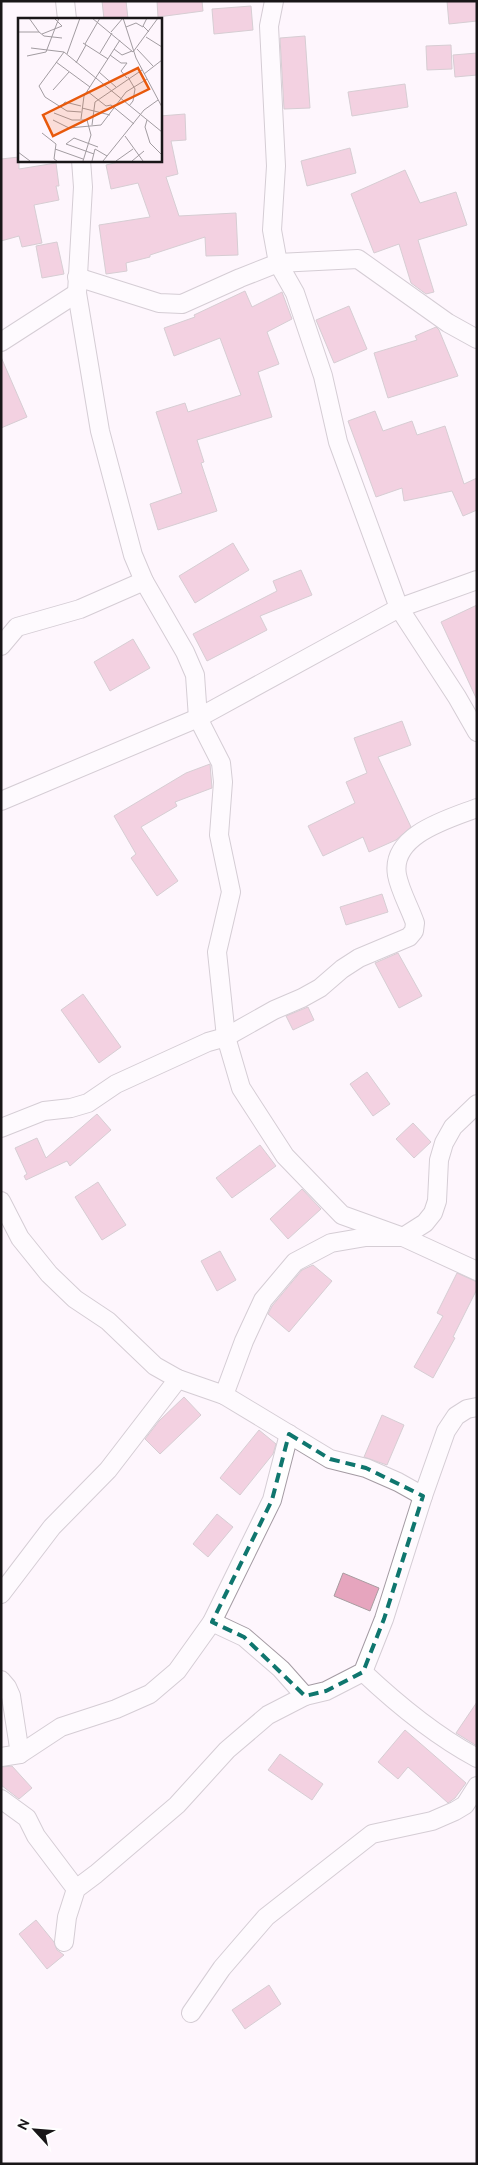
<svg xmlns="http://www.w3.org/2000/svg" width="478" height="2165" font-family="Ubuntu,sans-serif">
  <style>
    .building { fill: #e6a5be; stroke: #a89ca0 }
    .lines { fill: none; stroke-linecap: round; stroke-linejoin: round }
    .street-casing { stroke: #a49ba3; stroke-width: 20 }
    .street { stroke: #fff; stroke-width: 18 }
    .marked { fill: none; stroke: #0f766e; stroke-width: 4; stroke-dasharray: 10 6; stroke-linejoin: round }
    .inset-road { fill: none; stroke: #a29ca1; stroke-width: 1 }
    .view { fill: #e8590c; fill-opacity: 0.15; stroke: #e8590c; stroke-width: 2.5 }
    .inset-edge { fill: none; stroke: #191618; stroke-width: 2.5 }
  </style>
  <rect width="100%" height="100%" fill="#fef6fd"/>
  <g class="building">
    <polygon points="102,1 126,1 128,19 104,19"/>
    <polygon points="157,1 202,1 203,11 158,17"/>
    <polygon points="447,1 477,1 477,21 449,24"/>
    <polygon points="251,6 253,30 214,34 212,9"/>
    <polygon points="305,36 310,108 284,109 280,38"/>
    <polygon points="451,45 452,69 427,70 426,46"/>
    <polygon points="477,53 477,75 455,77 453,55"/>
    <polygon points="405,84 408,107 352,116 348,92"/>
    <polygon points="185,114 186,140 171,141 178,174 166,177 179,216 236,213 238,255 206,256 205,237 150,255 150,257 126,263 127,271 106,274 99,225 150,217 138,183 111,189 106,165 127,160 160,160 160,116"/>
    <polygon points="350,148 356,173 307,186 301,161"/>
    <polygon points="19,157 19,169 56,163 59,186 56,186 59,200 34,205 42,243 22,247 19,236 1,241 1,159"/>
    <polygon points="405,170 420,203 456,192 467,225 418,240 434,292 426,294 411,283 399,244 374,253 351,194"/>
    <polygon points="57,242 64,274 42,278 36,246"/>
    <polygon points="245,291 252,307 282,292 292,319 267,332 279,364 258,372 272,417 197,440 204,462 201,463 217,511 158,530 150,504 182,493 156,412 185,403 188,412 241,395 220,338 174,356 164,328 195,317 194,315"/>
    <polygon points="349,306 367,349 334,363 316,320"/>
    <polygon points="436,327 439,330 458,376 388,398 374,353 417,340 415,336"/>
    <polygon points="1,357 27,417 1,428"/>
    <polygon points="375,411 383,431 412,421 417,435 445,426 464,484 477,478 477,510 463,516 452,491 404,501 402,488 376,497 348,421"/>
    <polygon points="233,543 249,570 195,603 179,576"/>
    <polygon points="301,570 312,595 260,616 267,630 207,661 193,634 277,591 273,581"/>
    <polygon points="477,605 477,700 441,622"/>
    <polygon points="133,639 150,668 110,691 94,662"/>
    <polygon points="402,721 411,745 378,757 411,827 396,840 369,852 363,837 323,856 308,826 355,803 346,782 367,773 354,738"/>
    <polygon points="210,764 212,788 175,802 177,806 141,827 178,881 157,896 131,858 136,854 114,816 186,773"/>
    <polygon points="382,894 388,912 346,925 340,907"/>
    <polygon points="398,953 422,996 399,1008 375,963"/>
    <polygon points="83,994 121,1047 99,1063 61,1010"/>
    <polygon points="308,1007 314,1020 293,1030 286,1016"/>
    <polygon points="367,1072 390,1104 373,1116 350,1084"/>
    <polygon points="97,1114 111,1130 70,1166 67,1161 26,1180 24,1176 27,1174 15,1148 37,1138 46,1158"/>
    <polygon points="413,1123 431,1142 414,1158 396,1139"/>
    <polygon points="260,1145 276,1166 232,1198 216,1178"/>
    <polygon points="98,1182 126,1225 102,1240 75,1197"/>
    <polygon points="302,1189 321,1209 288,1239 270,1219"/>
    <polygon points="220,1251 236,1280 217,1291 201,1261"/>
    <polygon points="313,1265 332,1281 289,1332 268,1314 272,1306 302,1270"/>
    <polygon points="457,1273 477,1282 477,1289 453,1337 455,1338 433,1378 414,1367 443,1316 437,1313"/>
    <polygon points="184,1397 201,1415 160,1454 145,1439 159,1421"/>
    <polygon points="382,1415 404,1425 387,1465 364,1457"/>
    <polygon points="259,1430 276,1444 273,1454 240,1495 220,1478"/>
    <polygon points="217,1514 233,1527 208,1557 193,1544"/>
    <polygon points="343,1573 379,1588 370,1611 334,1596"/>
    <polygon points="477,1702 477,1746 456,1733"/>
    <polygon points="405,1730 466,1783 455,1798 448,1803 408,1767 398,1779 378,1762"/>
    <polygon points="280,1754 323,1784 312,1800 268,1770"/>
    <polygon points="12,1766 32,1788 19,1799 1,1785 1,1767"/>
    <polygon points="36,1920 54,1942 57,1950 64,1955 47,1969 19,1934"/>
    <polygon points="269,1985 281,2004 245,2029 232,2010"/>
  </g>
  <g class="lines">
    <g class="street-casing">
      <g id="street">
        <polyline points="65,1 67,19"/>
        <polyline points="274,1 269,26 276,166 272,230 278,263 295,293 323,376 338,442 399,608 457,697 477,732"/>
        <polyline points="81,160 83,187 77,293 100,431 133,555 144,581 185,652 195,675 198,718 221,763 223,782 219,835 231,892 217,952 226,1037 241,1088 285,1156 342,1215 403,1237 477,1271"/>
        <polyline points="77,277 159,303 182,304 240,278 278,263 358,259 448,323 477,339"/>
        <polyline points="1,342 77,293"/>
        <polyline points="1,646 17,627 80,609 144,581"/>
        <polyline points="1,801 198,718 399,608 477,580"/>
        <path d="M1,1128L44,1111L71,1108L88,1103L116,1084L208,1042L226,1037L274,1010L302,998L320,988L342,969L359,958L409,937L414,931L415,923C410,908 400,891 397,875C390,835 448,819 477,808"/>
        <polyline points="1,1201 20,1238 49,1274 75,1299 108,1321 155,1366 178,1379 224,1395 330,1459 366,1468 398,1482 423,1496"/>
        <polyline points="224,1395 244,1341 263,1300 295,1262 331,1243 366,1237 403,1237 425,1223 433,1213 437,1201 439,1160 444,1143 453,1127 477,1104"/>
        <polyline points="1,1594 52,1527 108,1470 178,1379"/>
        <polyline points="212,1622 244,1637 281,1669 305,1696"/>
        <path d="M363,1672C398,1705 434,1735 477,1758"/>
        <polyline points="1,1680 7,1687 11,1696 20,1754"/>
        <polyline points="1,1757 20,1754 61,1727 116,1709 150,1694 177,1671 212,1622 272,1500 289,1434"/>
        <polyline points="1,1799 27,1818 36,1836 76,1889"/>
        <polyline points="64,1942 67,1917 76,1889 96,1874 177,1805 227,1750 268,1715 305,1696 326,1691 363,1672 384,1619 423,1496 446,1431 456,1416 467,1409 477,1407"/>
        <polyline points="191,2013 222,1968 266,1917 372,1834 432,1821 455,1811 465,1805 477,1786"/>
      </g>
    </g>
    <use href="#street" class="street"/>
  </g>
  <path d="M0 0H478V2165H0ZM289,1434L330,1459L366,1468L423,1496L384,1619L363,1672L326,1691L305,1696L244,1637L212,1622L272,1500Z" fill="#fef6fd" fill-opacity=".55" fill-rule="evenodd"/>
  <path class="marked" d="M289,1434L330,1459L366,1468L423,1496L384,1619L363,1672L326,1691L305,1696L244,1637L212,1622L272,1500Z"/>
  <g transform="translate(18 18)">
    <rect width="144" height="144" fill="#fef6fd"/>
    <path class="inset-road" d="M11,0L21,14M74,0L115,34L140,0M129,0L125,8L131,14M108,9L118,5L125,9M0,14H21L26,18L44,20M93,14L105,0L118,40L144,89M24,16L44,8L36,0M128,19L144,29M65,25L90,41M67,26L82,0M13,30L46,34L144,114M96,31L104,37L114,33M119,31L135,48M46,34L21,68L27,79L49,93L63,94M82,35L94,15M49,36L62,0M92,37L103,45H109L103,53L109,60M9,38L28,34L41,0M38,44L72,69M58,45L68,27M81,54L98,69M126,56L144,42M110,59L117,71L115,83L111,88M35,72L51,54M69,73L88,88L93,87L116,106M43,89L47,84L63,88M64,90L92,97M36,95L54,102H69L73,117L65,143M63,101L66,78L102,22M35,102L51,110L83,107L108,74L129,61M129,102L127,109L132,125L144,137M74,107L77,84L124,52M24,115L38,126L36,141L39,143M107,118L125,143M37,131L65,141M0,134L12,143M76,136L48,126L56,120L80,129M74,143L77,131L89,138M85,143L126,92L140,82M98,143L115,131M114,143L126,133"/>
    <path class="view" d="M120,50L131,71L35,118L25,97Z"/>
    <rect width="144" height="144" class="inset-edge"/>
  </g>
  <rect width="478" height="2165" fill="none" stroke="#191618" stroke-width="5"/>
  <g transform="translate(35 2130) rotate(296)" stroke="#ffffff" stroke-width="4" paint-order="stroke">
  <path d="M0-4L9 19L0 12L-9 19Z" fill="#191618"/>
  <text y="-8" font-size="14" font-weight="bold" text-anchor="middle" fill="#191618">N</text>
  </g>
</svg>
